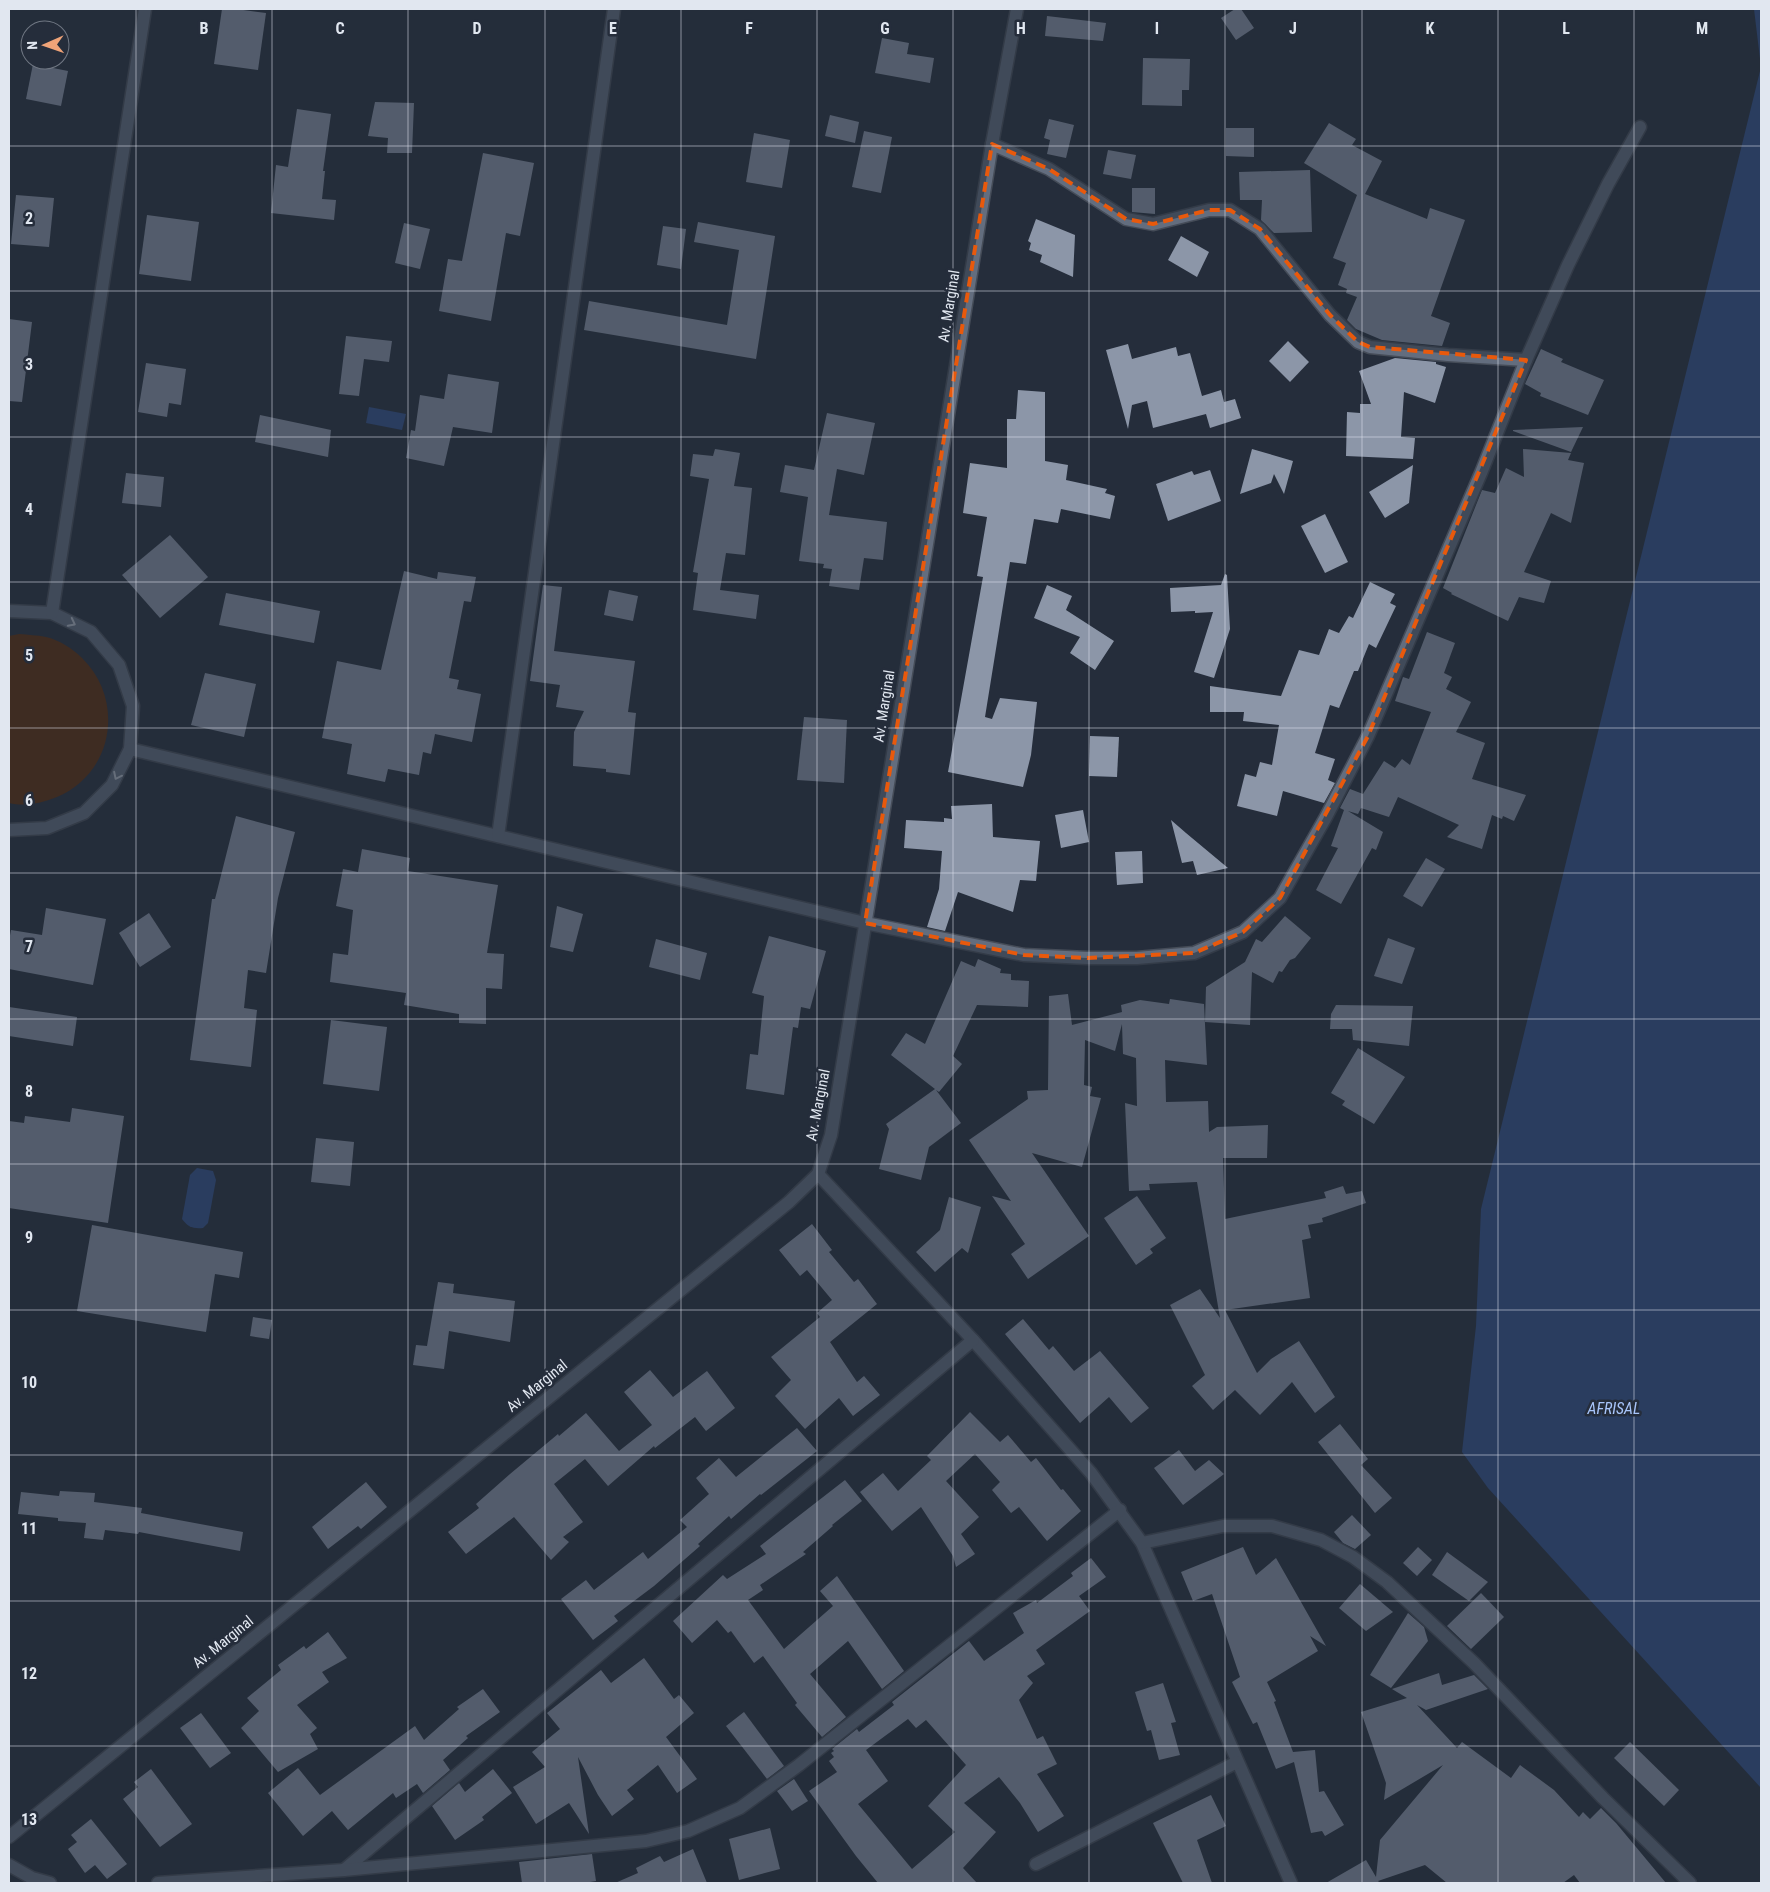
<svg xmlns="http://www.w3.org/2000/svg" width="1770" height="1892" font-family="'Roboto Condensed',sans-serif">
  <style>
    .green { fill: #5d2a05 }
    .water { fill: #31508c }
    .building { fill: #8c96a8; fill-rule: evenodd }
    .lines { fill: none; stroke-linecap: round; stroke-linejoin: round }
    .minor-casing { stroke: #454c58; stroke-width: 15 }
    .minor { stroke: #636d7e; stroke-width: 12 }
    .oneway { stroke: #b5bcc8 }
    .marked { fill: none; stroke: #e8590c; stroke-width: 4; stroke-dasharray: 10 6; stroke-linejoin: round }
    .grid { fill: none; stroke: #e1e7f0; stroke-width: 1; stroke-opacity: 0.55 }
    .labels { text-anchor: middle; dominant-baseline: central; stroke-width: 5; stroke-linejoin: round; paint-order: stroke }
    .street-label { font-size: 15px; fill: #e1e7f0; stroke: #252d3b }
    .water-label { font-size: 16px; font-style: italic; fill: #a8c5fa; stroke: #252d3b }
    .grid-label { font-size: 16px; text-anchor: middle; font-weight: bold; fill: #e1e7f0; stroke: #252d3b; stroke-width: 5; stroke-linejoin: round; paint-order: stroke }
  </style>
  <rect width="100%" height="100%" fill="#252d3b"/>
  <path class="green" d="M19,634C28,635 37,635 46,637C59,640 72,648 82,658C125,700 114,773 57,797C42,803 25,807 9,803V636Z"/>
  <g class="water">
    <polygon points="1754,9 1761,9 1761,1788 1488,1488 1462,1452 1476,1326 1481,1209 1761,67"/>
    <polygon points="369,407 406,414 402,430 366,423"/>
    <path d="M197,1168L213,1171L216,1180L208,1223L203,1228C193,1229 188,1227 182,1219L190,1175Z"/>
  </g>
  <g class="building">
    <polygon points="222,9 236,9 266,13 258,70 214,64"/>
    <polygon points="1235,9 1241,9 1254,28 1236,40 1221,18"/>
    <polygon points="1047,16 1106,23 1103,41 1045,36"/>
    <polygon points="882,38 909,43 907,54 934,58 930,83 875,73"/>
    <polygon points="1143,58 1190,59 1189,90 1182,90 1182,106 1142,105"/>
    <polygon points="33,64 68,71 61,106 26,99"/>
    <polygon points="375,102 414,103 412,153 387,153 388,138 368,136"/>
    <polygon points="297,109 331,114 323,171 325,171 322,199 336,200 334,220 271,213 276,165 288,167"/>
    <polygon points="830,115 859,122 855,143 825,136"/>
    <polygon points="1049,119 1074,125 1066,158 1047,154 1050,140 1044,138"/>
    <polygon points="1329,123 1356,139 1352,145 1382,161 1365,194 1427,219 1430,208 1465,220 1431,316 1450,323 1442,346 1382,340 1356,329 1347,320 1357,297 1346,293 1347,289 1338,285 1346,263 1333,258 1357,195 1304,163"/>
    <polygon points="1226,128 1254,128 1254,157 1226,156"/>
    <polygon points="864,131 892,137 881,193 852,187"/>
    <polygon points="754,133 790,140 782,188 746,182"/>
    <polygon points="1108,150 1136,155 1131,179 1103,174"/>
    <polygon points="483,153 534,163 520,236 506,233 491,321 439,311 448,259 462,261"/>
    <polygon points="1310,170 1312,232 1274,233 1261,220 1262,200 1240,200 1239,172"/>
    <polygon points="1132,188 1155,188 1155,214 1132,212"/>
    <polygon points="16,195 54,198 49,247 11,244"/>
    <polygon points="147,215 199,222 191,281 139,274"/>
    <polygon points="1036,219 1075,235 1073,277 1040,262 1042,255 1029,250 1031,243 1028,241"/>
    <polygon points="698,222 775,236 756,359 584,330 589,301 727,325 739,250 694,242"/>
    <polygon points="404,223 430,229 420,269 395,263"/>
    <polygon points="663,226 686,229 681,269 657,265"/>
    <polygon points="1181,236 1209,252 1197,277 1168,260"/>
    <polygon points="9,319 32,322 22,402 9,401"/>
    <polygon points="346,336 392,341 389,362 364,359 359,396 339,394"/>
    <polygon points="1288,341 1309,362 1290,382 1269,361"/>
    <polygon points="1128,344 1132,359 1176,347 1178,356 1190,353 1202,396 1221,390 1224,402 1235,399 1241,418 1210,428 1206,414 1153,428 1147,401 1132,405 1128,429 1106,350"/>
    <polygon points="1541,349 1563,359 1561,362 1604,380 1588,415 1540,396 1541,393 1525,384"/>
    <polygon points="1395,358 1436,362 1436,364 1446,367 1435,403 1404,392 1401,437 1415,438 1413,459 1346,456 1347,412 1360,413 1360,404 1371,404 1359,371"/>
    <polygon points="146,363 186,369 181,405 169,403 167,417 138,412"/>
    <polygon points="448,374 499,382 492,433 453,427 444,466 406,458 411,430 415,431 420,395 444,399"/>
    <polygon points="1018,390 1045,392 1045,461 1068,465 1066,480 1107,489 1105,493 1115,496 1110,519 1061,509 1058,523 1034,519 1026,564 1010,562 985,717 992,719 1000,698 1037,702 1031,755 1023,787 948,772 983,577 977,576 987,517 963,513 970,463 1007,468 1007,419 1016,419"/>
    <polygon points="827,413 875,423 864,475 837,469 829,515 887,522 883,560 864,558 859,590 829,586 832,569 823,568 824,564 799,561 808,497 780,492 785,465 814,470"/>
    <polygon points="260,415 331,430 328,457 255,442"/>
    <polygon points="1583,427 1571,452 1513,431 1513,430"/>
    <polygon points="715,449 740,453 734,486 752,488 745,555 726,553 720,590 759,595 756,619 693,610 698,573 693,572 709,479 690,476 693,454 713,456"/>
    <polygon points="1252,449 1293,461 1284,494 1274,474 1271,483 1240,494"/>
    <polygon points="1523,449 1571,453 1568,460 1584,463 1571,523 1551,513 1524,572 1551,581 1544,603 1519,597 1508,621 1451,594 1452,593 1443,588 1482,490 1495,493 1506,468 1524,477"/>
    <polygon points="1413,465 1409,503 1385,518 1369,492"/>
    <polygon points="1210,470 1221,501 1168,521 1156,484 1192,471 1194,475"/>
    <polygon points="126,473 164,477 161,507 122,503"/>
    <polygon points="1325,514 1348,562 1325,573 1301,526"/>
    <polygon points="170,535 208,577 160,618 122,575"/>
    <polygon points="404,571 437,579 438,572 476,577 471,602 464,601 449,678 459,680 457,689 481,694 472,742 435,734 431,754 423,752 419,775 388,769 385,782 347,774 352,744 322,738 337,661 381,670"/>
    <polygon points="1225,574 1227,575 1230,629 1214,678 1194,672 1213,612 1195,613 1195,611 1171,612 1170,588 1221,585"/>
    <polygon points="1370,582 1395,594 1390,603 1396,606 1376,648 1369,644 1358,671 1354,671 1339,708 1330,705 1315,753 1335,759 1328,780 1335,783 1324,803 1283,791 1277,816 1237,806 1245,774 1256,777 1260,762 1272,765 1279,725 1243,721 1244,712 1210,712 1210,686 1281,696 1299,650 1319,655 1329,629 1339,633 1349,616 1353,618"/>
    <polygon points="543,585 562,587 554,651 635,661 628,712 636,713 630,775 606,772 606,769 573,766 574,732 584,711 556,707 560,685 530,681"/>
    <polygon points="1047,585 1072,596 1066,610 1114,641 1095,670 1070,653 1080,637 1034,618"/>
    <polygon points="609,590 638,596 633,621 604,615"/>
    <polygon points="226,593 320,611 314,643 219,625"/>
    <polygon points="1427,632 1455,643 1444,673 1452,677 1446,689 1471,702 1456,732 1485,743 1472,779 1526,795 1514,821 1503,816 1502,819 1492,815 1482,849 1447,837 1459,825 1398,797 1389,817 1361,808 1358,814 1348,811 1383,832 1376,850 1372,848 1341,904 1316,890 1338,848 1331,846 1344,810 1340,808 1350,789 1363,794 1384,761 1395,768 1402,759 1410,765 1431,712 1395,701 1403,677 1409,679"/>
    <polygon points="205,673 256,684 244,737 191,725"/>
    <polygon points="804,717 847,720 844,783 797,780"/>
    <polygon points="1090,736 1119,737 1117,777 1089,776"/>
    <polygon points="992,804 993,837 1040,841 1036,881 1020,880 1013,912 958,892 945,931 927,927 939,889 942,851 904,848 906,820 944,822 944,818 952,819 951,806"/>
    <polygon points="1083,810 1089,842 1061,848 1055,815"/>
    <polygon points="236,816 295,832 278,898 266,973 248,970 244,1008 257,1010 251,1067 190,1060 212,899 215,899"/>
    <polygon points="1171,820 1186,833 1228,868 1197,875 1193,861 1182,863"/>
    <polygon points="362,849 410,858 408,871 498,885 487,953 504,954 502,989 486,988 486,1024 459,1023 459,1014 404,1005 406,993 330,982 333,953 348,955 353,910 336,906 343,869 358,872"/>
    <polygon points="1142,851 1143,883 1117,885 1115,852"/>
    <polygon points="1426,858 1445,869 1422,907 1403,896"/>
    <polygon points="557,906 583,914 573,952 550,947"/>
    <polygon points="46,908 106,919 93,985 9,969 9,941 11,930 42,935"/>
    <polygon points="149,913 171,947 140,967 119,933"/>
    <polygon points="1285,916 1311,938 1295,958 1290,960 1282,972 1279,971 1273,983 1252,972 1250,1025 1205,1022 1206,987 1245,962 1256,939 1262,942"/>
    <polygon points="769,936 826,951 810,1009 801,1007 798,1028 793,1027 784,1095 746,1089 750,1054 758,1055 764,996 752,993"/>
    <polygon points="1388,938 1415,948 1402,984 1374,976"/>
    <polygon points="656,939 707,953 700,980 649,967"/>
    <polygon points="978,959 1001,969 1000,973 1011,974 1011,980 1029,981 1028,1007 977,1005 953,1056 962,1064 939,1092 936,1090 961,1123 929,1147 921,1180 879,1169 889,1129 886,1124 935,1089 891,1055 906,1033 925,1044 961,961 975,967"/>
    <polygon points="1068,994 1072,1025 1122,1012 1121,1005 1140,1000 1169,1004 1170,999 1204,1004 1207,1065 1165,1060 1166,1102 1208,1101 1209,1132 1217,1127 1268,1125 1267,1158 1223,1158 1225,1219 1326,1198 1324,1192 1343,1186 1346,1194 1362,1191 1366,1203 1322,1218 1323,1222 1308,1225 1311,1238 1302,1240 1310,1298 1225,1310 1257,1373 1271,1359 1299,1341 1335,1397 1315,1413 1292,1382 1260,1415 1235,1390 1213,1410 1192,1386 1205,1375 1170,1305 1200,1289 1220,1318 1197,1182 1149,1184 1150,1190 1129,1191 1125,1103 1137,1106 1136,1058 1123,1054 1122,1024 1115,1051 1085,1040 1084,1085 1092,1087 1090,1096 1101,1098 1082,1167 1032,1153 1089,1236 1028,1279 1011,1254 1025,1244 992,1196 1011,1201 969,1140 1028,1099 1027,1091 1048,1090 1049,996"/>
    <polygon points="1336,1005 1413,1006 1409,1046 1353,1040 1352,1029 1330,1029 1331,1014"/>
    <polygon points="9,1007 77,1017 73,1046 9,1036"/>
    <polygon points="331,1020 387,1027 379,1091 323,1084"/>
    <polygon points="1358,1048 1405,1077 1374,1124 1342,1105 1345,1101 1331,1093"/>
    <polygon points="72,1108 124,1116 108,1223 9,1208 9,1121 24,1123 25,1116 70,1122"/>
    <polygon points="316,1138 354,1142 350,1186 311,1182"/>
    <polygon points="1137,1196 1166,1238 1150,1249 1153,1253 1136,1265 1104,1218"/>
    <polygon points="949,1197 981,1207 968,1253 962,1248 935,1272 916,1252 940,1230"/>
    <polygon points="812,1224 832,1250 829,1252 854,1282 858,1279 877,1304 830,1342 857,1382 864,1376 880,1395 853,1416 839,1398 805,1429 775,1396 791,1380 771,1357 820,1317 817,1313 832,1300 807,1270 800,1276 779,1250"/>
    <polygon points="92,1225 243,1252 239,1278 215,1274 206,1332 77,1311"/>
    <polygon points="438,1282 454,1284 453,1293 515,1301 510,1342 449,1331 444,1369 413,1365 416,1345 427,1346"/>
    <polygon points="253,1317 272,1320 269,1339 250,1336"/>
    <polygon points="1023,1319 1049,1350 1053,1346 1074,1371 1100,1351 1149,1408 1131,1423 1109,1397 1080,1423 1005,1334"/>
    <polygon points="650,1370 673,1397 707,1371 735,1408 706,1431 695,1417 655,1448 654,1446 608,1486 585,1459 554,1484 583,1522 563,1537 569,1542 551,1560 514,1517 466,1554 448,1532 479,1508 476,1504 510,1474 558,1434 559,1436 586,1413 619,1451 652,1425 624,1392"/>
    <polygon points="970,1412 1000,1442 1008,1435 1031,1462 1036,1458 1061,1490 1063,1489 1081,1511 1047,1541 1019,1507 1011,1513 992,1490 1000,1482 975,1454 946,1481 979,1517 961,1534 975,1554 956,1567 953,1556 921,1507 892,1531 860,1492 883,1473 898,1491 931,1460 927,1456"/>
    <polygon points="1340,1424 1368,1459 1361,1465 1392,1498 1375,1513 1318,1442"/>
    <polygon points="797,1428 817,1451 761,1495 760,1494 731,1519 729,1516 698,1544 700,1546 654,1586 614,1616 618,1621 593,1640 561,1599 586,1580 594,1590 643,1552 648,1559 687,1527 680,1520 709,1494 696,1478 719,1458 736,1477"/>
    <polygon points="1179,1450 1195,1471 1209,1460 1224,1474 1183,1505 1154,1468"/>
    <polygon points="845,1480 862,1501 832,1525 833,1526 803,1552 806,1554 760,1585 763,1590 748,1600 784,1649 833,1606 820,1591 837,1576 904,1671 882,1689 848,1641 810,1674 846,1717 822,1737 795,1705 797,1703 763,1656 754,1663 731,1631 728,1633 717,1620 692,1643 673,1621 723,1575 727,1579 766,1554 760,1546"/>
    <polygon points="366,1482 387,1507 361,1529 358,1526 328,1549 312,1527"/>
    <polygon points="60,1491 95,1493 94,1502 142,1508 141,1513 243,1532 240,1551 139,1532 138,1534 105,1530 103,1540 84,1538 86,1523 58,1521 58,1518 18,1514 21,1492 59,1496"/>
    <polygon points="1352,1515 1371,1535 1355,1549 1343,1543 1334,1532"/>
    <polygon points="1243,1547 1256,1575 1276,1558 1326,1646 1310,1636 1318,1651 1267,1682 1276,1701 1274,1702 1293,1752 1315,1750 1319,1792 1324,1791 1344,1825 1325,1836 1322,1831 1311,1833 1294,1762 1276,1769 1257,1722 1253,1724 1232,1682 1240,1677 1212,1594 1193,1601 1181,1572"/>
    <polygon points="1418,1547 1432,1560 1417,1576 1403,1563"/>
    <polygon points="1447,1552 1488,1582 1469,1601 1432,1575"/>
    <path d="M1091,1558L1106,1577L1079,1596L1090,1611L1036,1650L1045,1664L1027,1676L1033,1683L1019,1700L1037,1739L1043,1736L1057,1764L1037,1774L1064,1816L1038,1832L1020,1803L999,1777L964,1803L996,1832L963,1868L977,1883H878L856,1856L809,1791L837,1772L829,1761L834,1757L831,1753L834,1751L832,1749L857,1729L859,1732L894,1705L892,1702L969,1641L984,1661L1024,1633L1013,1613L1036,1600L1037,1603L1073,1576L1071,1573ZM908,1719L916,1728L926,1720L966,1765L928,1806L955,1832L912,1869L858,1804L888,1781L866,1750Z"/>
    <polygon points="1360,1584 1393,1612 1366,1631 1339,1608"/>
    <polygon points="1481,1593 1504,1617 1471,1649 1447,1626"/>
    <polygon points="1408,1613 1424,1627 1428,1641 1391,1688 1370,1675"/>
    <polygon points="328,1632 347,1658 322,1672 329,1682 297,1705 317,1728 310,1734 318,1749 278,1772 241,1728 259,1711 247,1698 281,1670 278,1665 304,1646 306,1649"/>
    <polygon points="644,1658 674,1699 679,1695 694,1713 666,1737 697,1779 677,1793 658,1765 627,1790 634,1799 612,1816 598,1795 578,1757 589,1834 569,1803 536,1824 513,1787 545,1767 532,1752 560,1729 547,1713 601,1670 611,1683"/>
    <polygon points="1439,1673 1442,1685 1474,1675 1488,1689 1426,1710 1417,1705 1457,1748 1462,1742 1511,1778 1520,1765 1554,1790 1579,1817 1583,1812 1590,1819 1601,1808 1616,1823 1666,1883 1580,1883 1574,1875 1563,1883 1447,1883 1425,1865 1378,1881 1380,1883 1326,1883 1366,1860 1376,1877 1380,1840 1443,1765 1384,1800 1386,1783 1361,1712 1407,1698 1392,1689"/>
    <polygon points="1163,1683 1176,1722 1171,1723 1180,1755 1159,1760 1151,1730 1147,1731 1135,1692"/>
    <polygon points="483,1689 500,1712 466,1736 468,1738 443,1760 450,1770 423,1793 417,1784 396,1798 393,1793 348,1830 332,1811 303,1836 268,1793 298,1768 320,1795 415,1726 424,1740 459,1709 457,1707"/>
    <polygon points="744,1712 784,1766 767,1779 726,1726"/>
    <polygon points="201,1713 231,1753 210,1768 180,1728"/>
    <polygon points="1630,1742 1679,1790 1664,1806 1614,1758"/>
    <polygon points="151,1769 192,1824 160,1847 123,1799 138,1787 134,1782"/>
    <polygon points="493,1769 512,1793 482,1817 484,1820 455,1840 432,1806 459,1783 465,1792"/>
    <polygon points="794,1779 808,1801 792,1811 777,1791"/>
    <polygon points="1211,1795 1226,1826 1197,1840 1212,1883 1183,1883 1153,1823"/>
    <polygon points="91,1819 127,1864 107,1879 95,1865 85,1873 68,1849 77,1842 71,1835"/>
    <polygon points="770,1828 780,1869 739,1880 729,1839"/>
    <polygon points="693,1849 707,1883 615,1883 638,1873 636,1868 660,1856 664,1862"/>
    <polygon points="592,1854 596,1881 584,1883 522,1883 519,1862"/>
  </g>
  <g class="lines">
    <g class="minor-casing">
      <g id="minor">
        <polyline points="992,144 1049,169 1126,219 1153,224 1209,210 1230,210 1260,229 1330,315 1358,342 1370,347 1448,355 1526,360"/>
        <polyline points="9,611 52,613 91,632 119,665 133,706 130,749 112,785 84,813 47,828 9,830"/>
        <polyline points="52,613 145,9"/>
        <polyline points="130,749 865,923 1024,955 1087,958 1137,958 1194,953 1243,932 1280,898 1326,817 1368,736 1481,473 1526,360 1568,265 1608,184 1640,127"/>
        <polyline points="498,836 614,9"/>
        <polyline points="818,1174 973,1340 1091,1473 1142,1543 1291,1883"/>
        <polyline points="1142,1543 1223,1526 1272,1526 1321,1540 1353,1557 1387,1582 1474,1663 1603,1798 1690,1883"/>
        <polyline points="9,1837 789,1202 818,1174 831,1135 992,144 1017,9"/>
        <polyline points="1036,1864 1237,1762"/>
        <polyline points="9,1865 32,1878 50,1883"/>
        <polyline points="344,1870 973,1340"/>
        <polyline points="158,1883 344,1870 646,1841 688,1831 740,1808 799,1765 1120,1510"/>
      </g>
    </g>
    <use href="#minor" class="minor"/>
  </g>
  <defs><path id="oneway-chevron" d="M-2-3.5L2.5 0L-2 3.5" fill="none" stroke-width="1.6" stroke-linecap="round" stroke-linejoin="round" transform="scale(1.25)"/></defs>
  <g class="oneway">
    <use href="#oneway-chevron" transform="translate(72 623) rotate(27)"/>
    <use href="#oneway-chevron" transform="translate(117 776) rotate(116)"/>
  </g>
  <path d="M0 0H1770V1892H0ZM992,144L1049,169L1126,219L1153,224L1209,210H1230L1260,229L1330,315L1358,342L1370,347L1526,360L1368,736L1280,898L1243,932L1194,953L1087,958L1024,955L865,923Z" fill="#252d3b" fill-opacity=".55" fill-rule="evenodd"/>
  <path class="marked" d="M992,144L1049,169L1126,219L1153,224L1209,210H1230L1260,229L1330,315L1358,342L1370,347L1526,360L1368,736L1280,898L1243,932L1194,953L1087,958L1024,955L865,923Z"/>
  <path class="grid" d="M136,9V1883M272,9V1883M408,9V1883M545,9V1883M681,9V1883M817,9V1883M953,9V1883M1089,9V1883M1225,9V1883M1362,9V1883M1498,9V1883M1634,9V1883M9,146H1761M9,291H1761M9,437H1761M9,582H1761M9,728H1761M9,873H1761M9,1019H1761M9,1164H1761M9,1310H1761M9,1455H1761M9,1601H1761M9,1746H1761"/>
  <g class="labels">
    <g class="street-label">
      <text transform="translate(949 306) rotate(-81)">Av. Marginal</text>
      <text transform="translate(884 706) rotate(-81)">Av. Marginal</text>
      <text transform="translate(818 1105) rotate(-79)">Av. Marginal</text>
      <text transform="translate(537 1386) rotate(-39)">Av. Marginal</text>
      <text transform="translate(223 1642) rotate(-39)">Av. Marginal</text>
    </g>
    <g class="water-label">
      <text x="1614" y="1408">AFRISAL</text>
    </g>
  </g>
  <g class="grid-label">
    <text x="204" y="34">B</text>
    <text x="340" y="34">C</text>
    <text x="477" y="34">D</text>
    <text x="613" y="34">E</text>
    <text x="749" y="34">F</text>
    <text x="885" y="34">G</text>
    <text x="1021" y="34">H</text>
    <text x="1157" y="34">I</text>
    <text x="1293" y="34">J</text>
    <text x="1430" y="34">K</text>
    <text x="1566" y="34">L</text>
    <text x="1702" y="34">M</text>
    <text x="29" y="224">2</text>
    <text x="29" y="370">3</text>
    <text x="29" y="515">4</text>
    <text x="29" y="661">5</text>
    <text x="29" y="806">6</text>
    <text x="29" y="952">7</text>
    <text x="29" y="1097">8</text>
    <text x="29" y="1243">9</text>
    <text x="29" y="1388">10</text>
    <text x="29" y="1534">11</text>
    <text x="29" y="1679">12</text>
    <text x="29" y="1825">13</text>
  </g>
  <rect width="1770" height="1892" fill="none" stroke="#e1e7f0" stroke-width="20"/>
  <g transform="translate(45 45) rotate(268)"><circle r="24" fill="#252d3b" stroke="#707783"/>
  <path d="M0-4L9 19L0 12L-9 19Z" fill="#efa378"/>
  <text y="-8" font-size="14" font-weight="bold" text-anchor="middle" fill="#e1e7f0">N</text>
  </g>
</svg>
